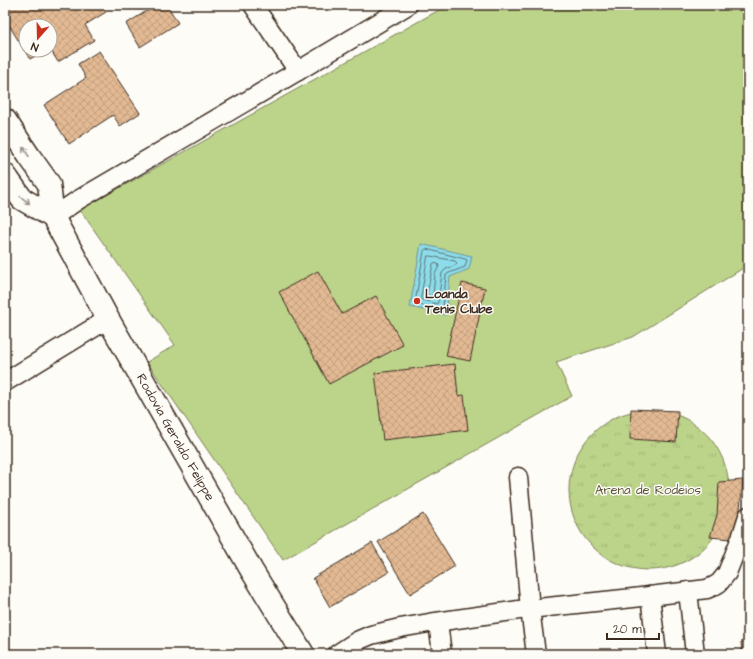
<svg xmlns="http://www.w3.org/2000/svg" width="753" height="659" font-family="'Architects Daughter',sans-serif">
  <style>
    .grass { fill: #bcd48a; stroke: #7c7f54 }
    .park { fill: url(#park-tufts); stroke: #7c7f54 }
    .water { fill: #8ddceb; stroke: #6c9599 }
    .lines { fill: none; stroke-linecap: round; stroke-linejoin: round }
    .shore { stroke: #5c7170; stroke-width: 1 }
    .building { fill: url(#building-cross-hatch); stroke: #3b2a1e }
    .minor-casing { stroke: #3b2a1e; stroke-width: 21 }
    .major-casing { stroke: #3b2a1e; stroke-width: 25 }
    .minor { stroke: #fdfcf7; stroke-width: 18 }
    .major { stroke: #fdfcf7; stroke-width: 22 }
    .oneway { stroke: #9c938a }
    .poi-dot { fill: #c8321e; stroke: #fdfcf7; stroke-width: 1.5 }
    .labels { text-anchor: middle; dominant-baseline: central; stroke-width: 3; stroke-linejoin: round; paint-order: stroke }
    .poi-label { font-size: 13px; font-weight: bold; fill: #3b2a1e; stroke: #fdfcf7; text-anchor: start }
    .street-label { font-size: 13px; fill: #3b2a1e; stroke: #fdfcf7 }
    .park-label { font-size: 13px; fill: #5b5439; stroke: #fdfcf7 }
  </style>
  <defs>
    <pattern id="park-tufts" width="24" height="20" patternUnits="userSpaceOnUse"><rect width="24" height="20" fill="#bcd48a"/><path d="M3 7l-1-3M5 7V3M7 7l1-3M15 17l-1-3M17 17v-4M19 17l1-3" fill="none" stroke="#a2b677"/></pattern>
    <pattern id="building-cross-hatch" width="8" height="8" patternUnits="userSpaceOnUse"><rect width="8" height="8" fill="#e2b993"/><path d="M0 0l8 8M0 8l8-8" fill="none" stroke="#c39f7e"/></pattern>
  </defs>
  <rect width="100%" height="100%" fill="#fdfcf7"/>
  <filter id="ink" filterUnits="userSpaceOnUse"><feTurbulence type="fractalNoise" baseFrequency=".025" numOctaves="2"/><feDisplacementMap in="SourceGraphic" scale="8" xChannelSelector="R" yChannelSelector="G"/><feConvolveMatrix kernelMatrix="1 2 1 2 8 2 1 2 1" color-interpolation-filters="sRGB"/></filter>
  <g filter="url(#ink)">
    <polygon class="grass" points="448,5 748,5 748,265 633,337 556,362 572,396 283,560 147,362 175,345 80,210"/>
    <circle class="park" cx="649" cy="490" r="80"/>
    <polygon class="water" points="421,244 472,256 469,269 450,277 446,315 410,307"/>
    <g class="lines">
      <g class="shore">
        <polygon points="426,249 465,259 467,260 465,267 449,273 446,275 443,308 441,310 416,304 415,303 424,251"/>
        <polygon points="428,256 430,256 455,261 457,263 456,265 446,269 442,273 438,302 437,304 422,300 421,299"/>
        <polygon points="434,263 438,264 439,266 435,274 433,295 431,296 428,295 427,294 433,264"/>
      </g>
    </g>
    <g class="building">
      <polygon points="10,5 102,5 106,12 85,25 94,40 58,62 50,49 50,26 26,26 26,50 46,50 30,59 5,19 5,8"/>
      <polygon points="156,5 167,5 178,23 140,47 126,24"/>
      <polygon points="99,51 140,113 120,126 113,115 69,144 44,105 86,78 78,64"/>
      <polygon points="318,271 342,314 376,296 403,345 329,384 279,292"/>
      <polygon points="462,283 485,288 470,361 446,356"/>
      <polygon points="455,364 458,396 464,395 468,430 383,440 375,373"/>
      <polygon points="631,409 678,411 676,442 630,439"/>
      <polygon points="743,480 740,509 735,528 731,539 710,537 717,515 719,482"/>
      <polygon points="423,514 455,566 410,594 378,542"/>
      <polygon points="372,543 389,572 330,607 313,578"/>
      <polygon points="743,594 748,594 748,625 747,626"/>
      <polygon points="741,642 748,642 748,654 742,654"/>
    </g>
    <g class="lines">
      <g class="minor-casing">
        <g id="minor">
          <polyline points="253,5 298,71"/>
          <polyline points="53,217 78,200 298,71 408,5"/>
          <polyline points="5,382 108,319"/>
          <polyline points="518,477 530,609 536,654"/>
          <polyline points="688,591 695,654"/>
          <polyline points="650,596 657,654"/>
          <polyline points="438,622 442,654"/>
          <polyline points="337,654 357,641 371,635 400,628 429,623 519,610 633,598 707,589 714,586 719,583 727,573 742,535 748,516"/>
        </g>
      </g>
      <g class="major-casing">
        <g id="major">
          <path id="s1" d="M5,120L29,156L49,184L53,217L108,319L252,571L303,654"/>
          <polyline points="5,175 22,199 53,217"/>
        </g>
      </g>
      <use href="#minor" class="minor"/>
      <use href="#major" class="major"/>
    </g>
    <defs><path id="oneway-shaft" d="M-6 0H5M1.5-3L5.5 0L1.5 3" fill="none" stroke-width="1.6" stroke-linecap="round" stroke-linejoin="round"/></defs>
    <g class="oneway">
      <use href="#oneway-shaft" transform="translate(26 152) rotate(-123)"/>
      <use href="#oneway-shaft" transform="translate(25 200) rotate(38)"/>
    </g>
  </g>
  <circle class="poi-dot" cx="417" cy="301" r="4"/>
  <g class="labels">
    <g class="poi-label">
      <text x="425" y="294">Loanda<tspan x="425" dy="15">Tenis Clube</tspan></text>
    </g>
    <g class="street-label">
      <text stroke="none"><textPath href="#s1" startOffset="363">Rodovia Geraldo Felippe</textPath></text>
    </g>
    <g class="park-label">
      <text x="648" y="490">Arena de Rodeios</text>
    </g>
  </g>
  <rect width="753" height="659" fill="none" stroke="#fdfcf7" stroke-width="20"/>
  <rect x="10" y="10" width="733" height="639" fill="none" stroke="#3b2a1e" stroke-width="1.5" filter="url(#ink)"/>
  <g transform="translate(38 38) rotate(200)"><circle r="19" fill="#fdfcf7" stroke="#afa8a0"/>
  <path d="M0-3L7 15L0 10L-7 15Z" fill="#c8321e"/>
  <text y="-6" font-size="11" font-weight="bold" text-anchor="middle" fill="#3b2a1e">N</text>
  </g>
  <path d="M607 633v6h52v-6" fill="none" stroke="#3b2a1e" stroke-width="2"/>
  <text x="613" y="633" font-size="12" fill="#3b2a1e" stroke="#fdfcf7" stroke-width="3" paint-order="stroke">20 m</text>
</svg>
